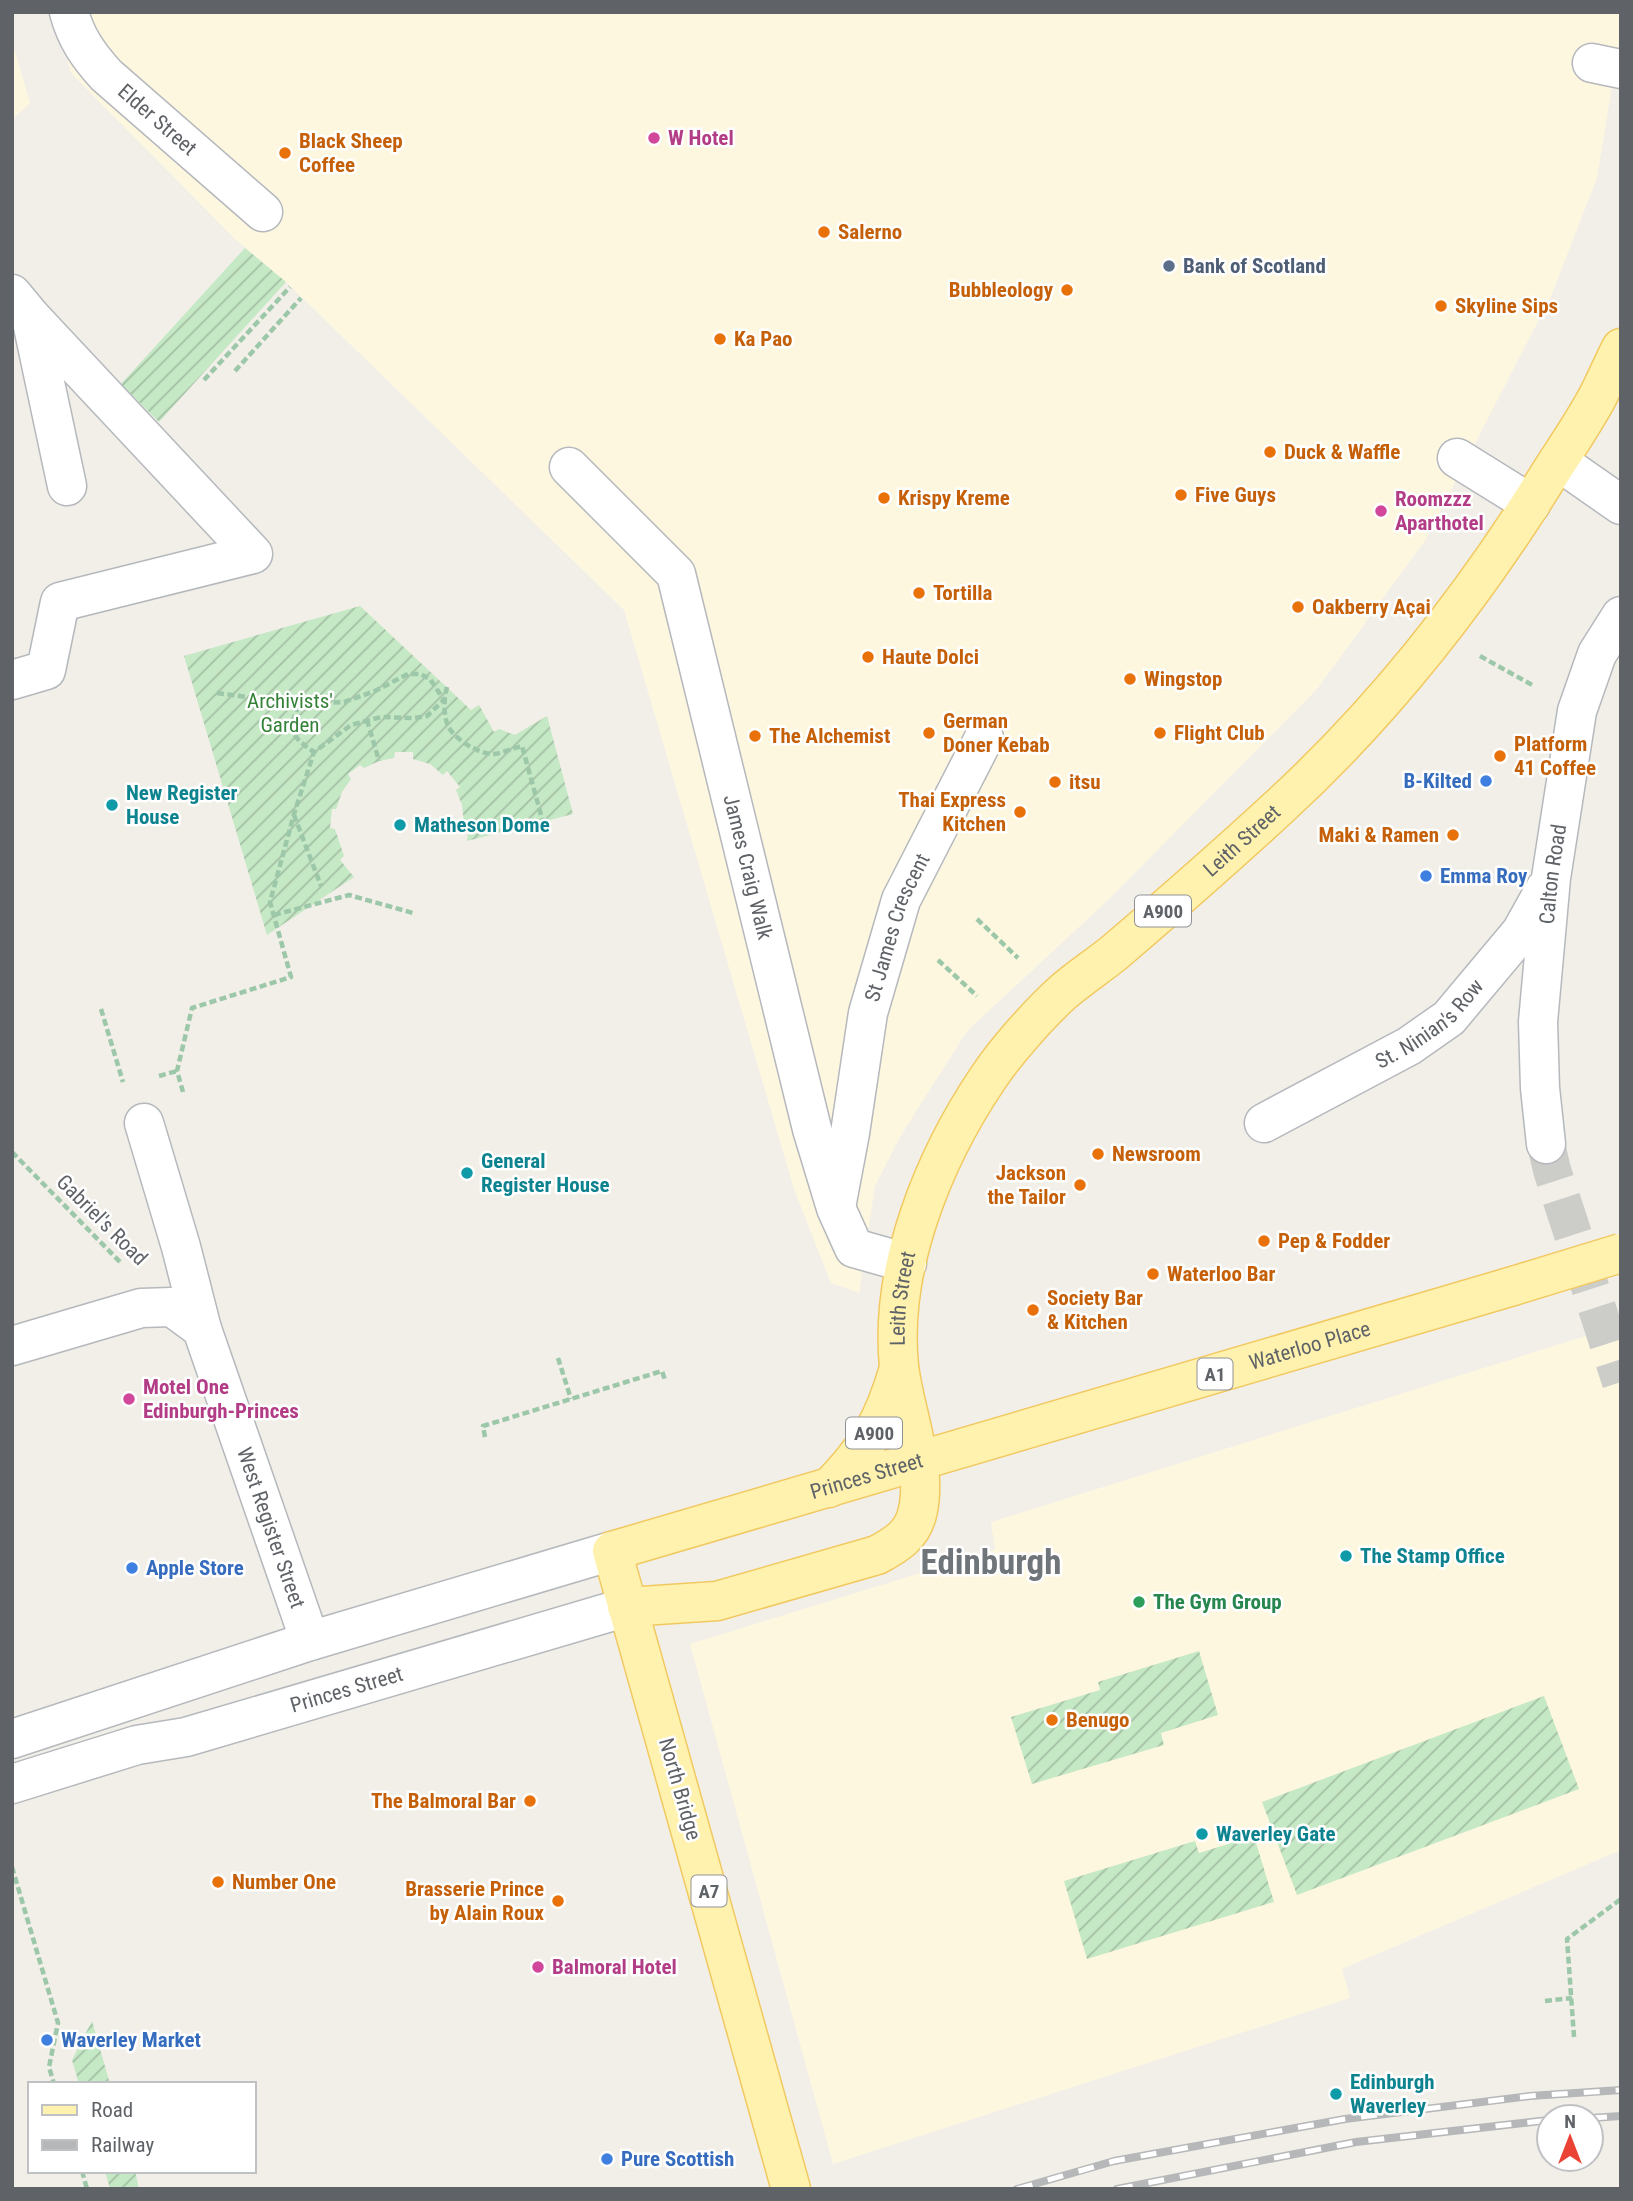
<svg xmlns="http://www.w3.org/2000/svg" width="1633" height="2201" font-family="'Roboto Condensed',sans-serif">
  <style>
    .commercial { fill: #fef7e0 }
    .garden { fill: url(#garden-furrows) }
    .lines { fill: none; stroke-linecap: round; stroke-linejoin: round }
    .minor-tunnel { stroke: #ccccc8; stroke-width: 38; stroke-dasharray: 38 19; stroke-linecap: butt }
    .minor-casing { stroke: #b5b8bc; stroke-width: 41 }
    .major-casing { stroke: #f2c960; stroke-width: 41 }
    .path { stroke: #9cc7a9; stroke-width: 4.5; stroke-dasharray: 7 3.5; stroke-linecap: butt }
    .minor { stroke: #fff; stroke-width: 38 }
    .major { stroke: #fff2af; stroke-width: 38 }
    .rail-casing { stroke: #b6b7b8; stroke-width: 8 }
    .rail { stroke: #fff; stroke-width: 5; stroke-dasharray: 16; stroke-linecap: butt }
    .major-bridge-casing { stroke: #f2c960; stroke-width: 41; stroke-linecap: butt }
    .major-bridge { stroke: #fff2af; stroke-width: 38 }
    .hotel-dot { fill: #d1479c; stroke: #fff; stroke-width: 2.5 }
    .food-dot { fill: #e8710a; stroke: #fff; stroke-width: 2.5 }
    .service-dot { fill: #5c6f8a; stroke: #fff; stroke-width: 2.5 }
    .shop-dot { fill: #3f7fe0; stroke: #fff; stroke-width: 2.5 }
    .culture-dot { fill: #0f9aa8; stroke: #fff; stroke-width: 2.5 }
    .leisure-dot { fill: #2e9e5b; stroke: #fff; stroke-width: 2.5 }
    .labels { text-anchor: middle; dominant-baseline: central; stroke-width: 5; stroke-linejoin: round; paint-order: stroke }
    .shield { fill: #fff; stroke: #8f9295; stroke-width: 2 }
    .shield-label { font-size: 19px; font-weight: bold; fill: #5f6368 }
    .street-label { font-size: 21px; fill: #5f6368; stroke: #fff }
    .hotel-label { font-size: 21px; font-weight: bold; fill: #b23c85; stroke: #fff; text-anchor: start }
    .food-label { font-size: 21px; font-weight: bold; fill: #c56008; stroke: #fff; text-anchor: start }
    .service-label { font-size: 21px; font-weight: bold; fill: #4e5e75; stroke: #fff; text-anchor: start }
    .park-label { font-size: 21px; fill: #348238; stroke: #fff }
    .shop-label { font-size: 21px; font-weight: bold; fill: #366cbe; stroke: #fff; text-anchor: start }
    .culture-label { font-size: 21px; font-weight: bold; fill: #0d838f; stroke: #fff; text-anchor: start }
    .leisure-label { font-size: 21px; font-weight: bold; fill: #27864d; stroke: #fff; text-anchor: start }
    .town-label { font-size: 35px; font-weight: bold; fill: #70757a; stroke: #fff }
  </style>
  <defs>
    <pattern id="garden-furrows" width="10" height="10" patternUnits="userSpaceOnUse" patternTransform="scale(1.75)"><rect width="10" height="10" fill="#c5e8c5"/><path d="M-1 1l2-2M0 10L10 0M9 11l2-2" fill="none" stroke="#a3c0a4"/></pattern>
  </defs>
  <rect width="100%" height="100%" fill="#f1efe8"/>
  <g class="commercial">
    <polygon points="54,12 1621,12 1621,31 1597,178 1551,296 1426,539 1318,688 1108,900 967,1031 900,1137 875,1186 859,1293 831,1283 794,1189 624,610 286,282 236,240 71,73"/>
    <polygon points="12,41 30,103 12,120"/>
    <polygon points="1621,1325 1621,1850 1342,1969 1350,1998 833,2164 690,1644 995,1550 991,1522"/>
  </g>
  <g class="garden">
    <polygon points="245,248 286,282 159,422 121,384"/>
    <polygon points="360,606 471,710 479,705 494,732 499,729 515,735 547,716 573,814 467,841 469,822 464,822 462,805 456,790 460,787 447,771 443,775 430,764 413,759 413,752 395,752 394,758 379,761 364,768 360,765 348,774 351,779 342,792 336,809 332,809 330,828 335,829 344,856 340,860 354,877 267,935 184,656"/>
    <polygon points="1199,1651 1218,1715 1161,1733 1164,1745 1032,1784 1011,1717 1100,1690 1098,1682"/>
    <polygon points="1544,1696 1579,1789 1297,1895 1262,1802"/>
    <polygon points="1254,1836 1274,1902 1087,1959 1064,1881 1195,1841 1199,1853"/>
    <polygon points="92,2021 110,2084 79,2084 72,2060"/>
    <polygon points="105,2171 135,2171 139,2189 110,2189"/>
  </g>
  <g class="lines">
    <polyline class="minor-tunnel" points="1546,1144 1552,1170 1621,1382"/>
    <g class="minor-casing">
      <g id="minor">
        <path id="s1" d="M69,12C76,38 88,55 106,75L263,212"/>
        <polyline points="1592,63 1621,69"/>
        <polyline points="12,294 31,317 253,554 60,602 46,670 12,680"/>
        <polyline points="31,317 67,486"/>
        <polyline points="1457,458 1531,504"/>
        <polyline points="1558,461 1621,505"/>
        <path id="s2" d="M569,467L676,574L812,1129L836,1208L854,1248L907,1263"/>
        <polyline points="144,1123 181,1247 202,1329"/>
        <path id="s3" d="M1264,1123L1409,1046L1449,1018L1521,932L1545,889"/>
        <path id="s4" d="M1546,1144L1540,1088L1538,1022L1551,878L1577,711L1597,654L1621,616"/>
        <path id="s5" d="M837,1202L850,1133L868,1013L901,900L984,738"/>
        <path id="s6" d="M12,1346L141,1308L172,1307L202,1329L310,1641"/>
        <polyline points="12,1739 310,1641 612,1551"/>
        <path id="s7" d="M12,1784L137,1745L186,1737L627,1607"/>
      </g>
    </g>
    <g class="major-casing">
      <g id="major">
        <path d="M829,1488C867,1449 884,1421 899,1368"/>
        <path id="s8" d="M627,1607L717,1601L877,1555C896,1545 912,1535 917,1514C929,1469 904,1410 899,1366C889,1267 934,1158 988,1078C1006,1051 1038,1015 1062,993C1079,978 1098,966 1115,952C1170,905 1225,857 1278,808C1384,711 1471,600 1547,478C1564,451 1583,424 1598,396C1606,380 1613,364 1621,348"/>
        <path id="s9" d="M791,2189L612,1551L1513,1286"/>
      </g>
    </g>
    <g class="path">
      <polyline points="235,371 301,298"/>
      <polyline points="204,380 290,287"/>
      <polyline points="1480,656 1534,686"/>
      <path d="M447,687C444,698 443,714 448,726C454,739 480,755 494,754C503,753 513,748 522,746L543,822"/>
      <polyline points="217,693 300,704"/>
      <polyline points="367,720 379,761"/>
      <polyline points="294,815 321,886"/>
      <polyline points="274,915 349,895 413,913"/>
      <polyline points="977,919 1018,958"/>
      <polyline points="938,960 977,996"/>
      <polyline points="101,1009 123,1082"/>
      <polyline points="159,1076 177,1071"/>
      <path d="M183,1092L177,1071L192,1008L291,977L270,902L294,814L314,752L351,725L381,717L415,718L427,716L444,700L430,679L420,674H408L375,691L344,702L300,704C286,730 292,737 314,752"/>
      <polyline points="12,1152 121,1263"/>
      <polyline points="558,1358 571,1399"/>
      <polyline points="485,1437 483,1426 662,1371 665,1380"/>
      <polyline points="12,1867 58,2023 49,2067 54,2084"/>
      <polyline points="1545,2001 1572,1998"/>
      <polyline points="1574,2037 1567,1939 1621,1899"/>
      <polyline points="82,2171 87,2189"/>
    </g>
    <use href="#minor" class="minor"/>
    <use href="#major" class="major"/>
    <g class="rail-casing">
      <g id="rail">
        <polyline points="1591,2118 1621,2116"/>
        <polyline points="1017,2189 1114,2161 1345,2119 1530,2096 1621,2090"/>
        <polyline points="1117,2189 1356,2142 1549,2120"/>
      </g>
    </g>
    <use href="#rail" class="rail"/>
    <g class="major-bridge-casing">
      <polyline id="major-bridge" points="1513,1286 1621,1253"/>
    </g>
    <use href="#major-bridge" class="major-bridge"/>
  </g>
  <g class="hotel-dot">
    <circle cx="654" cy="138" r="7"/>
    <circle cx="1381" cy="511" r="7"/>
    <circle cx="129" cy="1399" r="7"/>
    <circle cx="538" cy="1967" r="7"/>
  </g>
  <g class="food-dot">
    <circle cx="285" cy="153" r="7"/>
    <circle cx="824" cy="232" r="7"/>
    <circle cx="1067" cy="290" r="7"/>
    <circle cx="1441" cy="306" r="7"/>
    <circle cx="720" cy="339" r="7"/>
    <circle cx="1270" cy="452" r="7"/>
    <circle cx="1181" cy="495" r="7"/>
    <circle cx="884" cy="498" r="7"/>
    <circle cx="919" cy="593" r="7"/>
    <circle cx="1298" cy="607" r="7"/>
    <circle cx="868" cy="657" r="7"/>
    <circle cx="1130" cy="679" r="7"/>
    <circle cx="929" cy="733" r="7"/>
    <circle cx="1160" cy="733" r="7"/>
    <circle cx="755" cy="736" r="7"/>
    <circle cx="1500" cy="756" r="7"/>
    <circle cx="1055" cy="782" r="7"/>
    <circle cx="1020" cy="812" r="7"/>
    <circle cx="1453" cy="835" r="7"/>
    <circle cx="1098" cy="1154" r="7"/>
    <circle cx="1080" cy="1185" r="7"/>
    <circle cx="1264" cy="1241" r="7"/>
    <circle cx="1153" cy="1274" r="7"/>
    <circle cx="1033" cy="1310" r="7"/>
    <circle cx="1052" cy="1720" r="7"/>
    <circle cx="530" cy="1801" r="7"/>
    <circle cx="218" cy="1882" r="7"/>
    <circle cx="558" cy="1901" r="7"/>
  </g>
  <circle class="service-dot" cx="1169" cy="266" r="7"/>
  <g class="shop-dot">
    <circle cx="1486" cy="781" r="7"/>
    <circle cx="1426" cy="876" r="7"/>
    <circle cx="132" cy="1568" r="7"/>
    <circle cx="47" cy="2040" r="7"/>
    <circle cx="607" cy="2159" r="7"/>
  </g>
  <g class="culture-dot">
    <circle cx="112" cy="805" r="7"/>
    <circle cx="400" cy="825" r="7"/>
    <circle cx="467" cy="1173" r="7"/>
    <circle cx="1346" cy="1556" r="7"/>
    <circle cx="1202" cy="1834" r="7"/>
    <circle cx="1336" cy="2094" r="7"/>
  </g>
  <circle class="leisure-dot" cx="1139" cy="1602" r="7"/>
  <g class="labels">
    <g class="shield">
      <rect x="1135" y="895.5" width="56" height="31" rx="5"/>
      <rect x="1197.5" y="1358.5" width="35" height="31" rx="5"/>
      <rect x="846" y="1417.5" width="56" height="31" rx="5"/>
      <rect x="691.5" y="1875.5" width="35" height="31" rx="5"/>
    </g>
    <g class="shield-label">
      <text x="1163" y="911">A900</text>
      <text x="1215" y="1374">A1</text>
      <text x="874" y="1433">A900</text>
      <text x="709" y="1891">A7</text>
    </g>
    <g class="street-label">
      <text stroke="none"><textPath href="#s1" startOffset="142">Elder Street</textPath></text>
      <text stroke="none"><textPath href="#s8" startOffset="1122">Leith Street</textPath></text>
      <text stroke="none"><textPath href="#s2" startOffset="453">James Craig Walk</textPath></text>
      <text stroke="none"><textPath href="#s4" startOffset="271">Calton Road</textPath></text>
      <text stroke="none"><textPath href="#s5" startOffset="282">St James Crescent</textPath></text>
      <text stroke="none"><textPath href="#s3" startOffset="194">St. Ninian's Row</textPath></text>
      <text transform="translate(102 1220) rotate(45)">Gabriel's Road</text>
      <text stroke="none"><textPath href="#s8" startOffset="534">Leith Street</textPath></text>
      <text stroke="none"><textPath href="#s9" startOffset="1390">Waterloo Place</textPath></text>
      <text stroke="none"><textPath href="#s9" startOffset="928">Princes Street</textPath></text>
      <text stroke="none"><textPath href="#s6" startOffset="413">West Register Street</textPath></text>
      <text stroke="none"><textPath href="#s7" startOffset="348">Princes Street</textPath></text>
      <text transform="translate(680 1789) rotate(74)">North Bridge</text>
    </g>
    <g class="hotel-label">
      <text x="668" y="138">W Hotel</text>
      <text x="1395" y="499">Roomzzz<tspan x="1395" dy="24">Aparthotel</tspan></text>
      <text x="143" y="1387">Motel One<tspan x="143" dy="24">Edinburgh-Princes</tspan></text>
      <text x="552" y="1967">Balmoral Hotel</text>
    </g>
    <g class="food-label">
      <text x="299" y="141">Black Sheep<tspan x="299" dy="24">Coffee</tspan></text>
      <text x="838" y="232">Salerno</text>
      <text x="1053" y="290" text-anchor="end">Bubbleology</text>
      <text x="1455" y="306">Skyline Sips</text>
      <text x="734" y="339">Ka Pao</text>
      <text x="1284" y="452">Duck &amp; Waffle</text>
      <text x="1195" y="495">Five Guys</text>
      <text x="898" y="498">Krispy Kreme</text>
      <text x="933" y="593">Tortilla</text>
      <text x="1312" y="607">Oakberry Açai</text>
      <text x="882" y="657">Haute Dolci</text>
      <text x="1144" y="679">Wingstop</text>
      <text x="943" y="721">German<tspan x="943" dy="24">Doner Kebab</tspan></text>
      <text x="1174" y="733">Flight Club</text>
      <text x="769" y="736">The Alchemist</text>
      <text x="1514" y="744">Platform<tspan x="1514" dy="24">41 Coffee</tspan></text>
      <text x="1069" y="782">itsu</text>
      <text x="1006" y="800" text-anchor="end">Thai Express<tspan x="1006" dy="24">Kitchen</tspan></text>
      <text x="1439" y="835" text-anchor="end">Maki &amp; Ramen</text>
      <text x="1112" y="1154">Newsroom</text>
      <text x="1066" y="1173" text-anchor="end">Jackson<tspan x="1066" dy="24">the Tailor</tspan></text>
      <text x="1278" y="1241">Pep &amp; Fodder</text>
      <text x="1167" y="1274">Waterloo Bar</text>
      <text x="1047" y="1298">Society Bar<tspan x="1047" dy="24">&amp; Kitchen</tspan></text>
      <text x="1066" y="1720">Benugo</text>
      <text x="516" y="1801" text-anchor="end">The Balmoral Bar</text>
      <text x="232" y="1882">Number One</text>
      <text x="544" y="1889" text-anchor="end">Brasserie Prince<tspan x="544" dy="24">by Alain Roux</tspan></text>
    </g>
    <g class="service-label">
      <text x="1183" y="266">Bank of Scotland</text>
    </g>
    <g class="park-label">
      <text x="290" y="701">Archivists'<tspan x="290" dy="24">Garden</tspan></text>
    </g>
    <g class="shop-label">
      <text x="1472" y="781" text-anchor="end">B-Kilted</text>
      <text x="1440" y="876">Emma Roy</text>
      <text x="146" y="1568">Apple Store</text>
      <text x="61" y="2040">Waverley Market</text>
      <text x="621" y="2159">Pure Scottish</text>
    </g>
    <g class="culture-label">
      <text x="126" y="793">New Register<tspan x="126" dy="24">House</tspan></text>
      <text x="414" y="825">Matheson Dome</text>
      <text x="481" y="1161">General<tspan x="481" dy="24">Register House</tspan></text>
      <text x="1360" y="1556">The Stamp Office</text>
      <text x="1216" y="1834">Waverley Gate</text>
      <text x="1350" y="2082">Edinburgh<tspan x="1350" dy="24">Waverley</tspan></text>
    </g>
    <g class="leisure-label">
      <text x="1153" y="1602">The Gym Group</text>
    </g>
    <g class="town-label">
      <text x="991" y="1562">Edinburgh</text>
    </g>
  </g>
  <rect width="1633" height="2201" fill="none" stroke="#5f6368" stroke-width="28"/>
  <rect x="28" y="2082" width="228" height="91" fill="#ffffff" stroke="#bfc1c3" stroke-width="2"/>
  <rect x="42" y="2105" width="35" height="10" fill="#fff2af" stroke="#bfc1c3" stroke-width="2"/>
  <text x="91" y="2117" font-size="21" fill="#5f6368">Road</text>
  <rect x="42" y="2140" width="35" height="10" fill="#b6b7b8" stroke="#bfc1c3" stroke-width="2"/>
  <text x="91" y="2152" font-size="21" fill="#5f6368">Railway</text>
  <g transform="translate(1570 2138)"><circle r="33" fill="#ffffff" stroke="#bfc1c3" stroke-width="2"/>
  <path d="M0-5L12 26L0 18L-12 26Z" fill="#ea4335"/>
  <text y="-10" font-size="19" font-weight="bold" text-anchor="middle" fill="#5f6368">N</text>
  </g>
</svg>
